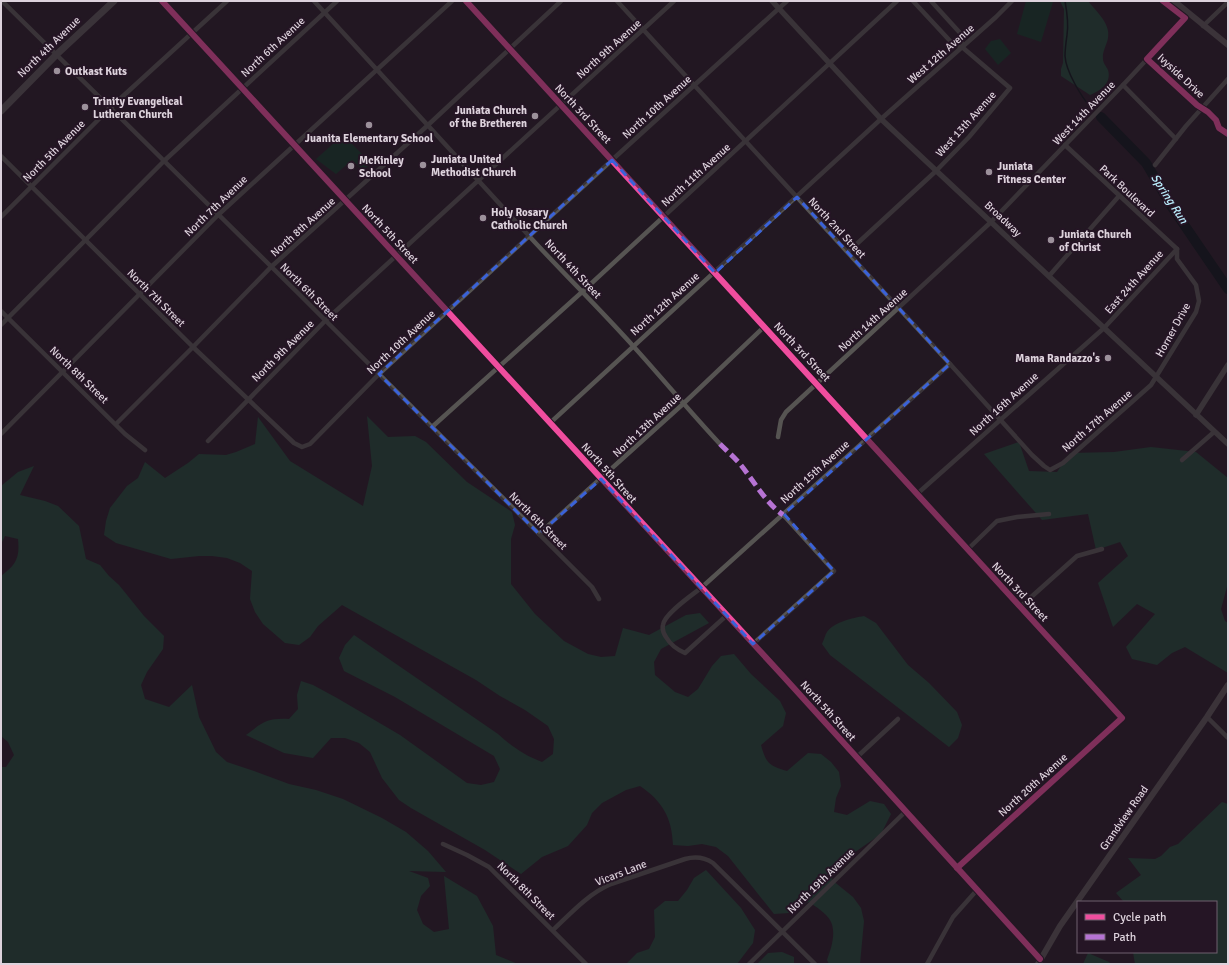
<svg xmlns="http://www.w3.org/2000/svg" width="1229" height="965" font-family="Signika,sans-serif">
  <style>
    .green { fill: #0d3525 }
    .forest { fill: #1b4534 }
    .lines { fill: none; stroke-linecap: round; stroke-linejoin: round }
    .stream { stroke: #061014; stroke-width: 1.5 }
    .river { stroke: #061014; stroke-width: 10 }
    .minor { stroke: #565452; stroke-width: 4.5 }
    .tertiary { stroke: #565452; stroke-width: 5.5 }
    .secondary { stroke: #595555; stroke-width: 6 }
    .primary { stroke: #585455; stroke-width: 7 }
    .quiet { stroke: #b673d3; stroke-width: 5; stroke-dasharray: 10 5; stroke-linecap: butt }
    .cycleway-casing { stroke: #251525; stroke-width: 8 }
    .cycleway { stroke: #ef4d9e; stroke-width: 6 }
    .marked { fill: none; stroke: #3a62d9; stroke-width: 3; stroke-dasharray: 8 5; stroke-linejoin: round }
    .poi-dot { fill: #9c919b; stroke: #251525; stroke-width: 1.5 }
    .labels { text-anchor: middle; dominant-baseline: central; stroke-width: 4; stroke-linejoin: round; paint-order: stroke }
    .street-label { font-size: 11px; fill: #ddd2dc; stroke: #251525 }
    .poi-label { font-size: 11px; font-weight: bold; fill: #ddd2dc; stroke: #251525; text-anchor: start }
    .water-label { font-size: 12px; font-style: italic; fill: #bbeefd; stroke: #251525 }
  </style>
  <rect width="100%" height="100%" fill="#221822"/>
  <g class="green">
    <polygon points="1026,1 1053,2 1041,42 1017,34"/>
    <polygon points="1000,39 1011,53 998,65 985,49 991,41"/>
    <polygon points="343,135 371,163 363,170 352,160 336,174 316,159"/>
  </g>
  <g class="forest">
    <path d="M1060,1H1088C1096,11 1111,24 1108,38C1107,45 1102,51 1103,59C1103,63 1106,66 1108,70C1112,83 1100,91 1090,95L1061,76V69L1063,63L1064,9Z"/>
    <path d="M367,416L388,437L415,436L426,442L467,482L512,512L515,525L511,539V584L535,614L564,641L588,654L601,657L615,656L623,628L649,635L686,615L700,613L709,623L661,649L654,662L655,675L675,692L688,697L698,689L712,666L721,656L734,654L751,674L780,701L786,713L783,726L761,745C766,763 769,766 787,771L808,753L821,754L831,762L839,772L841,786L836,798L834,812L847,815L870,801L884,804L891,814L881,834L835,866L832,880L853,897L861,908L864,921L860,964H829L827,960C831,949 837,932 830,920C827,914 815,906 809,902L800,905L789,913L774,914L728,856L716,847L702,844L688,846L673,845C672,817 662,801 640,786L626,790L602,803L592,813L587,825L568,846L542,857L521,874L485,850L411,808L399,800L382,778L370,752L359,743L345,738H331L313,758L284,753L246,735C263,722 267,718 289,719L298,709L297,695L301,681L313,685L337,698L400,735L467,783L481,785L494,782L500,769L494,756L395,697L344,671L339,658L345,645L354,635L498,734C511,746 525,756 542,762L553,754L554,739L548,726L525,710L500,696L476,680L342,605L318,626L310,637L299,645L285,643L263,624L255,612L250,599L252,571L240,563L227,558L212,556H199L171,559L116,543L104,535L106,521L110,508L127,486L138,478L145,462L165,478L188,463L199,454L226,455L236,452L255,444L258,417L290,461L363,506L372,466Z"/>
    <polygon points="1019,442 1029,471 1057,472 1070,453 1114,452 1151,447 1196,452 1228,478 1228,583 1221,609 1225,621 1228,623 1228,673 1185,647 1172,653 1157,665 1132,659 1126,647 1155,614 1137,604 1113,627 1098,583 1128,556 1120,542 1096,550 1088,514 1042,520 984,454"/>
    <path d="M34,466L20,495L45,501L58,506L79,526L86,559L100,565L109,576L119,585L144,616L164,636L163,649L147,672L141,685L145,699L169,707L192,685L199,717L216,752L227,762L254,771L289,784L316,790L343,799L382,818L406,832L428,851L446,872L409,871L428,878L430,886L421,896L417,910L423,924L434,932L449,929L444,876L477,896L493,926L496,955L518,964H1V767H6L14,755L8,742L1,736V576C16,565 20,558 18,539L5,536L1,544V486L18,472Z"/>
    <path d="M864,616L876,623L908,665L929,683L957,712L962,725L958,738L949,747L830,655L822,644C824,640 825,635 827,632C834,622 853,618 864,616Z"/>
    <polygon points="1222,802 1228,804 1228,964 1135,964 1133,952 1216,952 1216,902 1124,902 1116,893 1141,875 1128,858 1155,859 1161,856 1170,847 1178,844"/>
    <polygon points="706,870 741,908 755,930 753,943 737,964 626,964 637,953 649,949 655,937 654,910 665,901 678,901 687,890 694,878"/>
    <polygon points="782,952 794,957 794,964 757,964 768,953"/>
    <polygon points="1088,953 1109,962 1111,964 1083,964"/>
  </g>
  <g class="lines">
    <path class="stream" d="M1065,1C1067,12 1069,23 1067,35C1066,42 1065,49 1065,56C1066,72 1081,96 1091,108"/>
    <polyline class="river" points="1101,117 1146,163 1172,207 1228,289"/>
    <g class="minor">
      <polyline points="2,1 299,294 592,587 599,599"/>
      <path d="M314,1C386,79 458,158 530,237C564,274 600,309 634,347C663,379 690,412 720,444"/>
      <polyline points="466,1 1122,718 957,868"/>
      <polyline points="617,1 950,364 1032,455 1044,466 1050,470 1063,463 1151,385 1196,312 1199,301 1196,285 1177,259 1177,249"/>
      <polyline points="931,1 961,34 962,47"/>
      <polyline points="1203,26 1228,2"/>
      <polyline points="1147,59 1202,109"/>
      <polyline points="1123,85 1176,139"/>
      <polyline points="1065,145 1177,249"/>
      <polyline points="1,156 193,347 294,443 302,447 310,444 379,374 612,160 787,1"/>
      <polyline points="1155,165 1186,126 1228,79"/>
      <polyline points="1,217 110,108 227,1"/>
      <polyline points="848,252 936,171 969,137 1010,88 962,47 952,43 913,1"/>
      <polyline points="1049,276 1119,196"/>
      <polyline points="1,311 125,434 145,450"/>
      <polyline points="1,325 164,161 337,1"/>
      <polyline points="550,423 881,119 996,17 1012,1"/>
      <polyline points="116,424 193,347 271,267 427,126 561,1"/>
      <polyline points="432,427 582,292 897,1"/>
      <polyline points="1,434 218,215 452,1"/>
      <polyline points="778,437 781,420 786,412 991,222 1123,85 1189,14"/>
      <polyline points="208,441 325,321 674,1"/>
      <polyline points="1182,460 1214,432"/>
      <polyline points="917,494 1104,328 1177,249"/>
      <polyline points="539,534 683,404 764,327"/>
      <polyline points="967,550 997,521 1017,517 1049,514"/>
      <polyline points="1020,607 1077,556 1102,549"/>
      <path d="M726,616L685,653C678,650 670,644 666,637C664,634 662,629 663,625C664,614 692,595 701,588L950,364"/>
      <polyline points="753,644 834,571 787,519 783,515"/>
      <polyline points="1207,717 1228,738"/>
      <polyline points="857,757 898,719"/>
      <polyline points="443,844 467,855 489,867 586,964"/>
      <path d="M553,930C571,913 588,894 611,884L685,859C696,856 704,857 713,863L815,964"/>
      <polyline points="749,964 905,812"/>
      <polyline points="927,964 953,917 977,890"/>
    </g>
    <g class="tertiary">
      <polyline points="162,1 782,675 1040,959"/>
      <polyline points="772,1 881,119 1228,444"/>
      <polyline points="1196,415 1228,365"/>
    </g>
    <g class="secondary">
      <polyline points="1174,1 1228,45"/>
      <polyline points="1038,964 1060,926 1207,717 1228,685"/>
    </g>
    <polyline class="primary" points="1,111 56,55 114,1"/>
    <path class="quiet" d="M720,444C727,451 734,457 740,464C754,481 765,502 783,515"/>
    <g class="cycleway-casing">
      <g id="cycleway">
        <polyline points="162,1 782,675 1040,959"/>
        <polyline points="466,1 1122,718 957,868"/>
        <polyline points="1163,1 1185,18 1147,59 1197,105 1208,112 1216,120 1219,128 1228,134"/>
      </g>
    </g>
    <use href="#cycleway" class="cycleway"/>
  </g>
  <path d="M0 0H1229V965H0ZM612,160L715,273L797,197L950,364L784,514L834,571L753,644L601,479L539,534L379,374Z" fill="#221822" fill-opacity=".55" fill-rule="evenodd"/>
  <path class="marked" d="M612,160L715,273L797,197L950,364L784,514L834,571L753,644L601,479L539,534L379,374Z"/>
  <g class="poi-dot">
    <circle cx="57" cy="71" r="4"/>
    <circle cx="85" cy="107" r="4"/>
    <circle cx="535" cy="116" r="4"/>
    <circle cx="369" cy="125" r="4"/>
    <circle cx="423" cy="165" r="4"/>
    <circle cx="351" cy="166" r="4"/>
    <circle cx="989" cy="172" r="4"/>
    <circle cx="483" cy="218" r="4"/>
    <circle cx="1051" cy="240" r="4"/>
    <circle cx="1108" cy="358" r="4"/>
  </g>
  <g class="labels">
    <g class="street-label">
      <text transform="translate(49 47) rotate(-44)">North 4th Avenue</text>
      <text transform="translate(273 47) rotate(-43)">North 6th Avenue</text>
      <text transform="translate(609 49) rotate(-42)">North 9th Avenue</text>
      <text transform="translate(941 54) rotate(-41)">West 12th Avenue</text>
      <text transform="translate(1181 76) rotate(43)">Ivyside Drive</text>
      <text transform="translate(657 107) rotate(-42)">North 10th Avenue</text>
      <text transform="translate(1084 113) rotate(-46)">West 14th Avenue</text>
      <text transform="translate(583 114) rotate(47)">North 3rd Street</text>
      <text transform="translate(966 124) rotate(-48)">West 13th Avenue</text>
      <text transform="translate(54 151) rotate(-45)">North 5th Avenue</text>
      <text transform="translate(696 175) rotate(-42)">North 11th Avenue</text>
      <text transform="translate(1127 191) rotate(43)">Park Boulevard</text>
      <text transform="translate(216 206) rotate(-44)">North 7th Avenue</text>
      <text transform="translate(1003 219) rotate(43)">Broadway</text>
      <text transform="translate(303 227) rotate(-42)">North 8th Avenue</text>
      <text transform="translate(837 228) rotate(47)">North 2nd Street</text>
      <text transform="translate(390 234) rotate(47)">North 5th Street</text>
      <text transform="translate(573 269) rotate(47)">North 4th Street</text>
      <text transform="translate(1134 282) rotate(-48)">East 24th Avenue</text>
      <text transform="translate(309 292) rotate(45)">North 6th Street</text>
      <text transform="translate(156 298) rotate(45)">North 7th Street</text>
      <text transform="translate(665 304) rotate(-42)">North 12th Avenue</text>
      <text transform="translate(873 320) rotate(-42)">North 14th Avenue</text>
      <text transform="translate(1173 330) rotate(-61)">Horner Drive</text>
      <text transform="translate(401 342) rotate(-43)">North 10th Avenue</text>
      <text transform="translate(283 351) rotate(-45)">North 9th Avenue</text>
      <text transform="translate(802 352) rotate(47)">North 3rd Street</text>
      <text transform="translate(79 375) rotate(44)">North 8th Street</text>
      <text transform="translate(1004 404) rotate(-42)">North 16th Avenue</text>
      <text transform="translate(1097 421) rotate(-41)">North 17th Avenue</text>
      <text transform="translate(647 425) rotate(-43)">North 13th Avenue</text>
      <text transform="translate(815 472) rotate(-42)">North 15th Avenue</text>
      <text transform="translate(609 473) rotate(48)">North 5th Street</text>
      <text transform="translate(538 521) rotate(45)">North 6th Street</text>
      <text transform="translate(1020 592) rotate(47)">North 3rd Street</text>
      <text transform="translate(828 711) rotate(48)">North 5th Street</text>
      <text transform="translate(1033 785) rotate(-42)">North 20th Avenue</text>
      <text transform="translate(1124 818) rotate(-55)">Grandview Road</text>
      <text transform="translate(621 873) rotate(-21)">Vicars Lane</text>
      <text transform="translate(821 881) rotate(-44)">North 19th Avenue</text>
      <text transform="translate(526 891) rotate(45)">North 8th Street</text>
    </g>
    <g class="poi-label">
      <text x="65" y="71">Outkast Kuts</text>
      <text x="93" y="101">Trinity Evangelical<tspan x="93" dy="13">Lutheran Church</tspan></text>
      <text x="527" y="110" text-anchor="end">Juniata Church<tspan x="527" dy="13">of the Bretheren</tspan></text>
      <text x="369" y="138" text-anchor="middle">Juanita Elementary School</text>
      <text x="431" y="159">Juniata United<tspan x="431" dy="13">Methodist Church</tspan></text>
      <text x="359" y="160">McKinley<tspan x="359" dy="13">School</tspan></text>
      <text x="997" y="166">Juniata<tspan x="997" dy="13">Fitness Center</tspan></text>
      <text x="491" y="212">Holy Rosary<tspan x="491" dy="13">Catholic Church</tspan></text>
      <text x="1059" y="234">Juniata Church<tspan x="1059" dy="13">of Christ</tspan></text>
      <text x="1100" y="358" text-anchor="end">Mama Randazzo's</text>
    </g>
    <g class="water-label">
      <text transform="translate(1169 199) rotate(57)">Spring Run</text>
    </g>
  </g>
  <rect width="1229" height="965" fill="none" stroke="#ddd2dc" stroke-width="4"/>
  <rect x="1077" y="901" width="140" height="52" fill="#251525" stroke="#6f616e"/>
  <rect x="1085" y="914" width="20" height="6" fill="#ef4d9e" stroke="#6f616e"/>
  <text x="1113" y="921" font-size="12" fill="#ddd2dc">Cycle path</text>
  <rect x="1085" y="934" width="20" height="6" fill="#b673d3" stroke="#6f616e"/>
  <text x="1113" y="941" font-size="12" fill="#ddd2dc">Path</text>
</svg>
